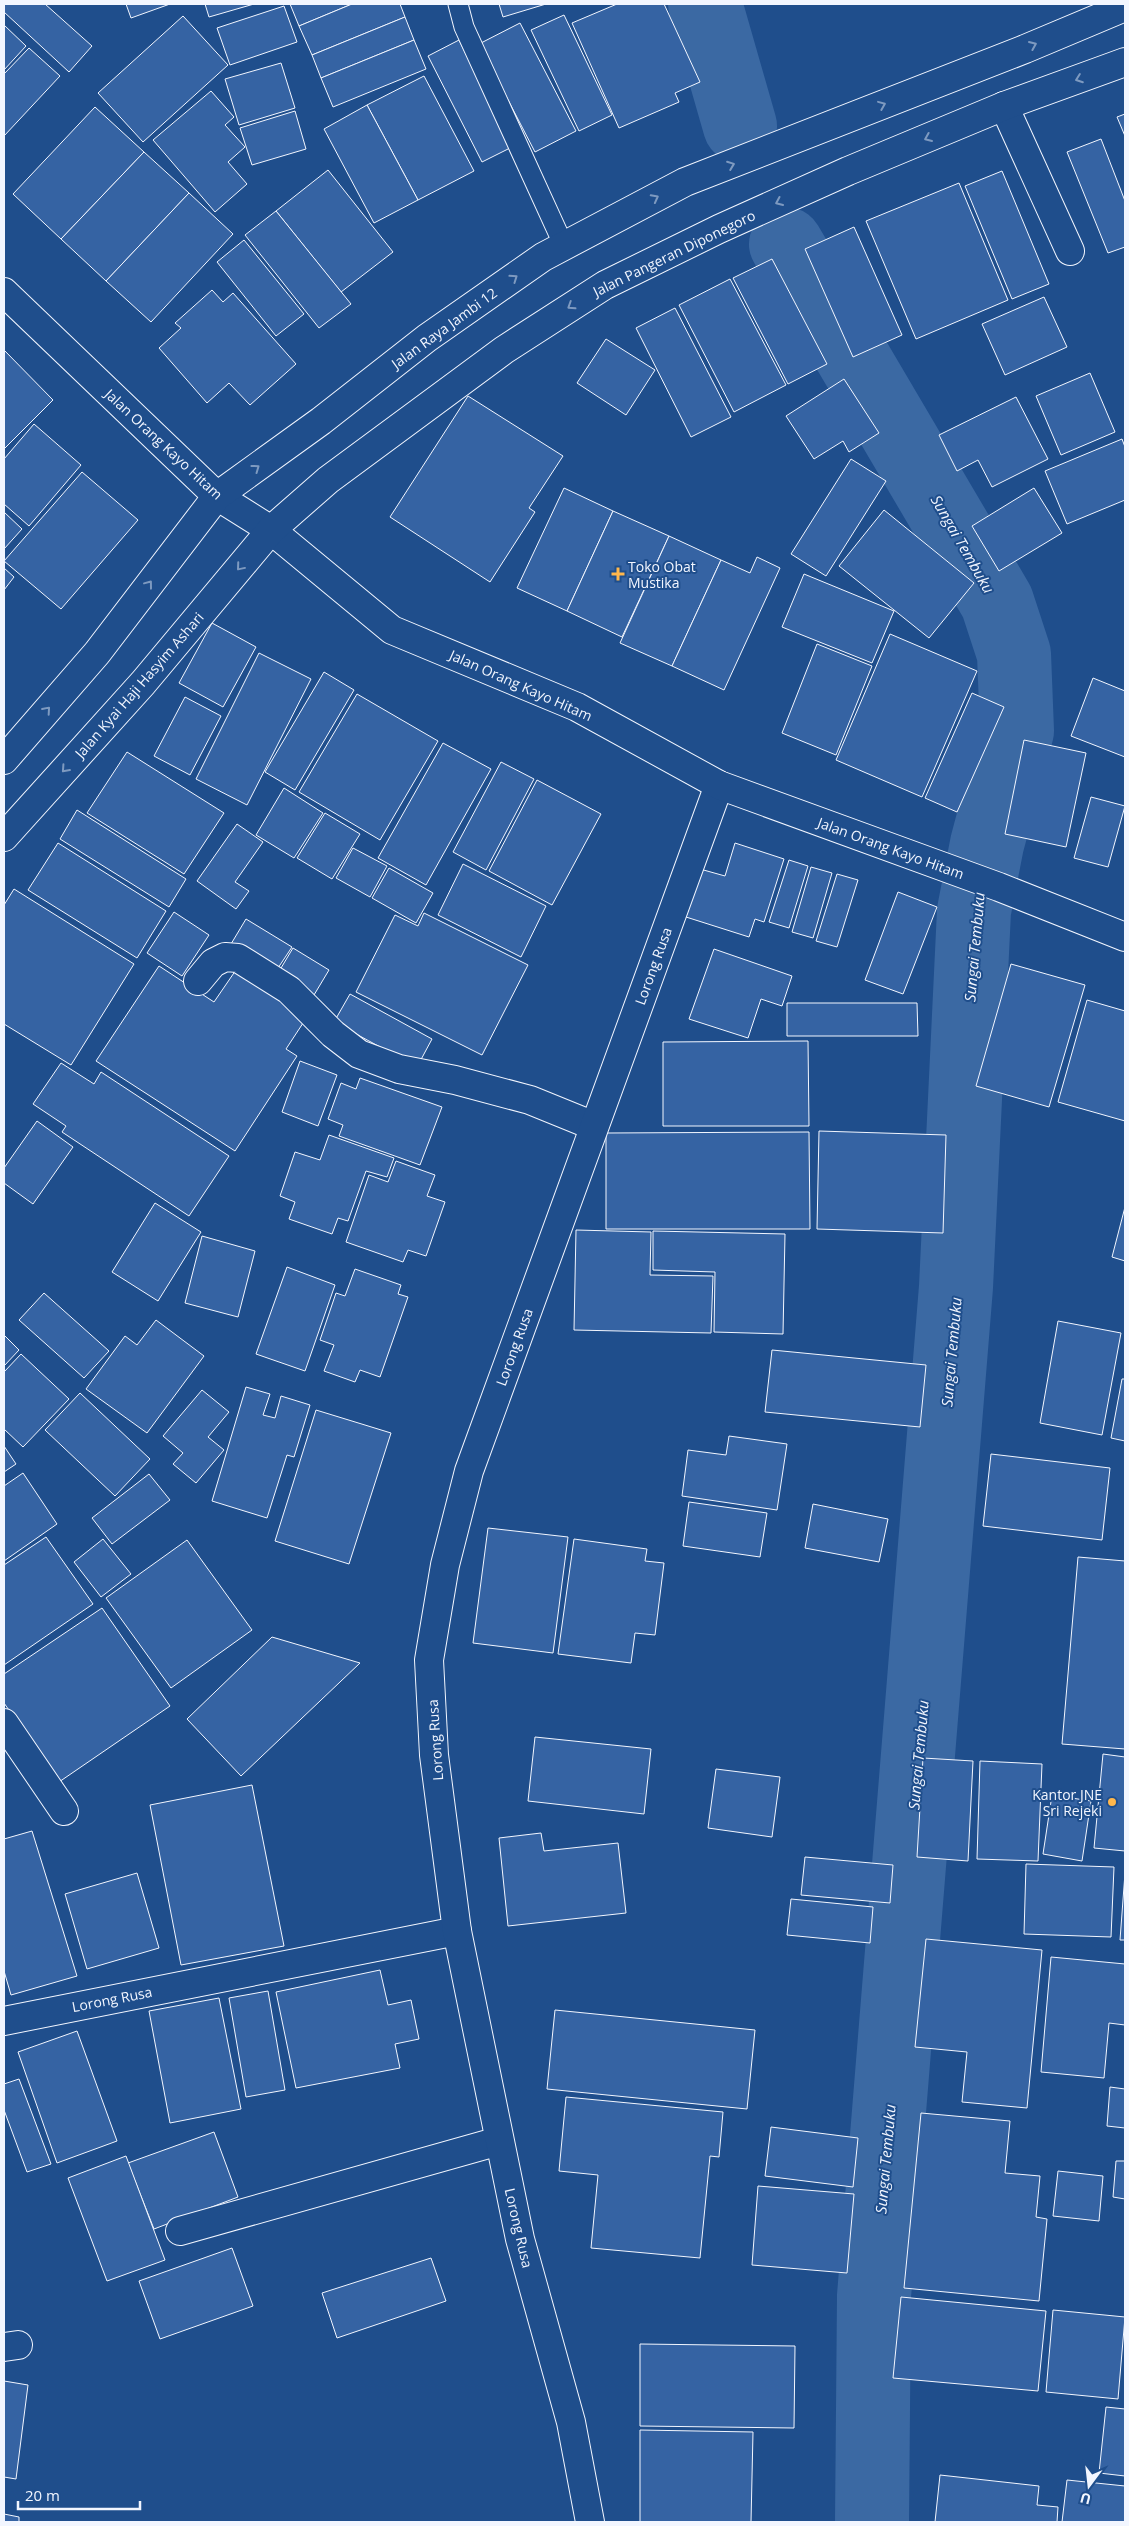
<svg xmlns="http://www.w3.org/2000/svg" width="1129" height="2526" font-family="'Open Sans',sans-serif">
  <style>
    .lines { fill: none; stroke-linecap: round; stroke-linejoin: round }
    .river { stroke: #3b69a3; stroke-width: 74 }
    .building { fill: #3563a3; stroke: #f2f6ff }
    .service-casing { stroke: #f2f6ff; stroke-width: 21 }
    .minor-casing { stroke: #f2f6ff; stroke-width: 30 }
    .secondary-casing { stroke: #f2f6ff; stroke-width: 30 }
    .service { stroke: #1f4e8c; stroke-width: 19 }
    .minor { stroke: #1f4e8c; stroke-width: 28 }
    .secondary { stroke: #1f4e8c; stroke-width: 28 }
    .oneway { stroke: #7e9ac0 }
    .poi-dot { fill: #ffb74d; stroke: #1f4e8c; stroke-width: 2 }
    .labels { text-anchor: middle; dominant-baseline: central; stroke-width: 4; stroke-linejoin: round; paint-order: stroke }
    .street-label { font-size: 14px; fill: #f2f6ff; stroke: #1f4e8c }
    .poi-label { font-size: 14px; fill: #f2f6ff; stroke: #1f4e8c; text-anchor: start }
    .water-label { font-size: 15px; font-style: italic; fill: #f2f6ff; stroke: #1f4e8c }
  </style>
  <rect width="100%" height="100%" fill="#1f4e8c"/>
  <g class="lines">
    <g class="river">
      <polyline points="705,4 740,126"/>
      <polyline points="786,244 997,602 1014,654 1017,731 987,844 974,911 956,1287 874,2296 872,2522"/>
    </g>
  </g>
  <g class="building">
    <polygon points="4,4 45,4 92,46 69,72 4,12"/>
    <polygon points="126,4 170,4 131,18"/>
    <polygon points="205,4 254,4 209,17"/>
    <polygon points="290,4 352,4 299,26"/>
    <polygon points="352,4 400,4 405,17 312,55 299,26"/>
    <polygon points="499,4 546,4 503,17"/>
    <polygon points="617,4 664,4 700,82 675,93 679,102 619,128 572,23"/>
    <polygon points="284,6 297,42 230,65 217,28"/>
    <polygon points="564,15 612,115 579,131 531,30"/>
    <polygon points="183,16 228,65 143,142 98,93"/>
    <polygon points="405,17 414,40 321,78 312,55"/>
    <polygon points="520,23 576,131 535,152 479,44"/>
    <polygon points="4,25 26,46 4,70"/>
    <polygon points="414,40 426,69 333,107 321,78"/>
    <polygon points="459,40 512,147 482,162 428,56"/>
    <polygon points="29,48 60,76 4,136 4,74"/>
    <polygon points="281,63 295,108 239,125 225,79"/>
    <polygon points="424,76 474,171 418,200 367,105"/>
    <polygon points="211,91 234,117 225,125 245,147 228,162 247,184 215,212 153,140"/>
    <polygon points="367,105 418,200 374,223 324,129"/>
    <polygon points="95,107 144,152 61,239 13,194"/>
    <polygon points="295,111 306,149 252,165 240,128"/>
    <polygon points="1125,114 1125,136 1117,117"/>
    <polygon points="1101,139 1125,201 1125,247 1108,253 1067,152"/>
    <polygon points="144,152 189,193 106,281 61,239"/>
    <polygon points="328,170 393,252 341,292 276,211"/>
    <polygon points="1002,171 1049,284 1012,299 965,186"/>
    <polygon points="959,183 1008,300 916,339 866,221"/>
    <polygon points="189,193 233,234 151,322 106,281"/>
    <polygon points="276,211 351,304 319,328 245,235"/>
    <polygon points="854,227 902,335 853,357 805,249"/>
    <polygon points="244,240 304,314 276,336 217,262"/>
    <polygon points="772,259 827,364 788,384 733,278"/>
    <polygon points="730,279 786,385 734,412 679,305"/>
    <polygon points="212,290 223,302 233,293 296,364 250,405 229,383 207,403 159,348 181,328 175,323"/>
    <polygon points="1044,297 1067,347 1005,375 982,324"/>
    <polygon points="675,308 731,417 691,437 636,328"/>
    <polygon points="606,339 655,370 626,415 577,383"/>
    <polygon points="4,350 53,400 4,449"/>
    <polygon points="1090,373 1115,432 1061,455 1036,396"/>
    <polygon points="844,379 879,433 849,452 843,441 814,459 786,416"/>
    <polygon points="468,396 563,456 529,508 535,512 490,582 390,517"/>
    <polygon points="1016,397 1048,459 992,487 978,460 957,471 939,435"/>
    <polygon points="34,424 81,465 29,526 4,504 4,459"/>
    <polygon points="1122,439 1125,447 1125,500 1067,524 1045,471"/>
    <polygon points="851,459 886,481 826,576 791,554"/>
    <polygon points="82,472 138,520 61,609 4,561"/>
    <polygon points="564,488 613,511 567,611 517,588"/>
    <polygon points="1034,488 1062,533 999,571 972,526"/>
    <polygon points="884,510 974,583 929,638 839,566"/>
    <polygon points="613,511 669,536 622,637 567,611"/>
    <polygon points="4,512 22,529 4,549"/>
    <polygon points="669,536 721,560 672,666 620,643"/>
    <polygon points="757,557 780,568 724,690 672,666 721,560 750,573"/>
    <polygon points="4,568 14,577 4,590"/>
    <polygon points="804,574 894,611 872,663 782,627"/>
    <polygon points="212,623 256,647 223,707 179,683"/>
    <polygon points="890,634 977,671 922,797 836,760"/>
    <polygon points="817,644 872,666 836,755 782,733"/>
    <polygon points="259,653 311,679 247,805 196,779"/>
    <polygon points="324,672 354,690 295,790 265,772"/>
    <polygon points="1093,678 1125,691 1125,757 1071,736"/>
    <polygon points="972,693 1004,707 957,812 925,798"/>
    <polygon points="357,694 438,741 380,840 299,792"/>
    <polygon points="185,697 221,716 190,775 154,756"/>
    <polygon points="1024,740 1086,753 1066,847 1005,834"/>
    <polygon points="443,743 491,769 426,885 378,858"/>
    <polygon points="127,752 224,813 184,874 87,813"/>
    <polygon points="501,762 534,779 486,870 453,852"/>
    <polygon points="537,780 601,814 552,905 489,871"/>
    <polygon points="284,788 323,813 294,858 256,835"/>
    <polygon points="1091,797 1125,806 1108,867 1074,858"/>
    <polygon points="77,810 186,879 169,907 60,839"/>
    <polygon points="325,813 360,834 332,879 297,858"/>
    <polygon points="237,824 263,842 235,882 249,891 236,909 197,881"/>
    <polygon points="58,843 166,911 137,958 28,890"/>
    <polygon points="735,843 784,859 764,922 755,919 749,937 686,917 700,869 725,876"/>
    <polygon points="353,848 387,866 370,897 336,878"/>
    <polygon points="789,860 808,866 789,928 769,922"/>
    <polygon points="463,864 546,906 521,957 438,915"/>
    <polygon points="811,867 832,873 813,938 792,932"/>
    <polygon points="389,868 433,893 416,923 372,898"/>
    <polygon points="837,874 858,880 837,947 816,941"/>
    <polygon points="14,889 134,964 71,1065 4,1024 4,905"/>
    <polygon points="898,892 937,907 903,994 865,980"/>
    <polygon points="174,912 209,935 182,976 147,953"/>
    <polygon points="424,913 528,965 482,1055 356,992 395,915 418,926"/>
    <polygon points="246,919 292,947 276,971 231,944"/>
    <polygon points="293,948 329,970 314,995 278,973"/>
    <polygon points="714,949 792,976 782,1006 761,999 748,1038 689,1019"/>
    <polygon points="1011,964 1085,985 1049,1107 976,1086"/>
    <polygon points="159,966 214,1002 238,967 309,1014 286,1049 297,1056 235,1151 96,1061"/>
    <polygon points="350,994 432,1039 417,1067 334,1022"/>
    <polygon points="1087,1000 1125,1011 1125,1121 1058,1102"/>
    <polygon points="787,1003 917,1003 918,1036 787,1036"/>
    <polygon points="808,1041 809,1126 663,1126 663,1042"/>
    <polygon points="300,1061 337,1075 318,1126 282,1112"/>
    <polygon points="61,1063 94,1084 101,1072 229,1156 189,1216 62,1132 66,1126 33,1104"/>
    <polygon points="360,1078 442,1107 420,1165 339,1136 343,1125 328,1119 341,1083 356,1089"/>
    <polygon points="37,1121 73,1147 33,1204 4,1183 4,1168"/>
    <polygon points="819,1131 946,1135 943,1233 817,1229"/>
    <polygon points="809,1132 810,1229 606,1229 606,1133"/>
    <polygon points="329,1135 394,1158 387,1177 366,1171 348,1221 338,1218 332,1234 289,1219 295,1202 280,1196 295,1152 320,1160"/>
    <polygon points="396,1161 435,1175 427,1196 445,1202 426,1256 408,1250 403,1262 346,1242 369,1175 388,1182"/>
    <polygon points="155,1203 201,1232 158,1301 112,1272"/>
    <polygon points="1125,1207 1125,1261 1112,1257"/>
    <polygon points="576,1230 651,1232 650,1275 713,1276 711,1333 574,1330"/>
    <polygon points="653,1231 785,1234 783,1334 714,1332 715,1272 653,1270"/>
    <polygon points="202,1236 255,1251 238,1317 185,1303"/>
    <polygon points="287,1267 335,1285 305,1371 256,1354"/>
    <polygon points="355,1269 401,1285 398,1294 408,1297 380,1377 360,1370 355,1382 324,1371 334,1345 320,1340 336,1293 345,1296"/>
    <polygon points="44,1293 109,1351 84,1378 19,1320"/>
    <polygon points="156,1320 204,1356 147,1433 86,1389 125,1336 137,1345"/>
    <polygon points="1058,1321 1121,1333 1102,1435 1040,1423"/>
    <polygon points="4,1335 19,1350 4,1366"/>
    <polygon points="772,1350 926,1365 920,1427 765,1412"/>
    <polygon points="21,1354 69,1399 23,1447 4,1429 4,1372"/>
    <polygon points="1122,1379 1125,1379 1125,1441 1111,1438"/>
    <polygon points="246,1387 270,1394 263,1415 275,1418 281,1396 310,1405 294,1457 287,1455 267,1518 212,1501"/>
    <polygon points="202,1390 229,1412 208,1437 224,1450 196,1483 173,1464 183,1453 163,1436"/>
    <polygon points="80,1393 150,1459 115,1496 45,1430"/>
    <polygon points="316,1410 391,1433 349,1564 275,1541"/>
    <polygon points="729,1436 787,1444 777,1510 682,1496 688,1450 726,1455"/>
    <polygon points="4,1446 16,1464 4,1472"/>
    <polygon points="991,1454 1110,1468 1102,1540 983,1526"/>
    <polygon points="23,1473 57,1524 4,1561 4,1486"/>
    <polygon points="149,1474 170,1500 112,1544 92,1518"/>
    <polygon points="689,1502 767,1513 760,1557 683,1546"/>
    <polygon points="813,1504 888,1519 879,1562 805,1548"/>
    <polygon points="488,1528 568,1537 553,1653 473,1643"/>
    <polygon points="46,1537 93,1604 4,1665 4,1565"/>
    <polygon points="103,1539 131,1574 101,1597 74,1562"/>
    <polygon points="574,1539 647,1549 645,1561 664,1563 655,1635 635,1633 631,1663 558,1654"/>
    <polygon points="187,1540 252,1630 171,1688 106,1598"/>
    <polygon points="1078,1557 1125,1561 1125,1749 1062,1744"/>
    <polygon points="102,1608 170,1706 59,1782 4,1703 4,1674"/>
    <polygon points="272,1637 360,1663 241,1776 187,1719"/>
    <polygon points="535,1737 651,1749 644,1814 528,1801"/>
    <polygon points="1103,1754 1125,1757 1125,1851 1094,1848"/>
    <polygon points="923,1758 973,1761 968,1861 917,1857"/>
    <polygon points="980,1761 1042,1764 1038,1861 977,1859"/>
    <polygon points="716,1769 780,1777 772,1837 708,1828"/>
    <polygon points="252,1785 284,1946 181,1965 150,1805"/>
    <polygon points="1052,1795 1091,1801 1082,1861 1043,1854"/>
    <polygon points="32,1831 77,1976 11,1995 4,1971 4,1839"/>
    <polygon points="541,1833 544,1851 618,1843 626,1913 508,1926 499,1838"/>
    <polygon points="805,1857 893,1865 890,1903 801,1895"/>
    <polygon points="1026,1864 1114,1867 1111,1937 1024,1934"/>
    <polygon points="137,1873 159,1948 87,1969 65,1894"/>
    <polygon points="1125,1873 1125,1940 1120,1940"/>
    <polygon points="791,1899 873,1907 870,1943 787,1935"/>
    <polygon points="926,1939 1042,1950 1027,2108 962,2102 967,2052 915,2047"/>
    <polygon points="1051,1957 1125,1964 1125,2025 1109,2023 1104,2078 1041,2072"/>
    <polygon points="380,1970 388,2005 411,2000 419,2039 395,2044 400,2068 296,2088 276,1992"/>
    <polygon points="268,1991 285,2090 246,2097 229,1998"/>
    <polygon points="219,1998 241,2109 170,2123 149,2011"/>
    <polygon points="555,2010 755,2030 747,2109 547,2089"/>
    <polygon points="77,2031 117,2141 57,2163 18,2052"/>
    <polygon points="19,2079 51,2164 27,2172 4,2110 4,2084"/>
    <polygon points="1110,2087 1125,2089 1125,2128 1107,2126"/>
    <polygon points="566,2097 723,2112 719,2157 710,2156 700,2258 591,2248 598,2175 559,2171"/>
    <polygon points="921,2113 1010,2121 1005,2173 1040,2176 1036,2217 1047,2219 1039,2301 904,2288"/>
    <polygon points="771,2127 858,2138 853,2187 765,2176"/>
    <polygon points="214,2132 238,2197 154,2229 128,2163"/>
    <polygon points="126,2156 165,2260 107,2281 68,2178"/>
    <polygon points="1116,2161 1125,2161 1125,2199 1113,2197"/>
    <polygon points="1058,2171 1103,2176 1099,2221 1053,2216"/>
    <polygon points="758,2186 854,2194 847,2273 752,2265"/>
    <polygon points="232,2248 253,2306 160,2339 139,2281"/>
    <polygon points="431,2258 446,2301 337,2338 322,2293"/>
    <polygon points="901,2297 1046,2311 1038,2391 893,2378"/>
    <polygon points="1053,2310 1125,2317 1118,2399 1046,2392"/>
    <polygon points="640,2344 795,2346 794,2428 640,2426"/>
    <polygon points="4,2381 28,2385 16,2479 4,2477"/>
    <polygon points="1106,2407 1125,2409 1125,2476 1099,2473"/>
    <polygon points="640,2430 753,2432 751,2522 640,2522"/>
    <polygon points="940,2475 1039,2486 1037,2505 1058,2507 1057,2522 935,2522"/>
    <polygon points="1067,2480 1125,2486 1125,2522 1062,2522"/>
    <polygon points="4,2514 19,2517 19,2522 4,2522"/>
  </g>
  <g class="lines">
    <g class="service-casing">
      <polyline id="service" points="458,4 464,27 564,246"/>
    </g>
    <g class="minor-casing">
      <g id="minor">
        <polyline points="1004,106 1070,251"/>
        <polyline points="198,981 213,963 225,957 238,958 289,990 333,1034 359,1054 399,1069 455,1080 530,1100 594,1126"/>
        <polyline points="4,1723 64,1811"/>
        <polyline points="4,2021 457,1931"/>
        <polyline points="180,2231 499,2141"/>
        <polyline points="4,2347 18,2345"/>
        <polyline points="590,2522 571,2422 520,2239 457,1931 434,1755 429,1660 445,1565 469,1471 719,785"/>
      </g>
    </g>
    <g class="secondary-casing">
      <g id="secondary">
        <polyline points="4,292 217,496 271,530 392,630 577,707 719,785 999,887 1125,937"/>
        <polyline points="4,760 97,653 217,496 321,421 427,338 543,257 685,182 1025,49 1125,7"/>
        <polyline points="4,837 143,683 271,530 328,480 504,350 605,285 719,229 848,171 1004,106 1125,62"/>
      </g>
    </g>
    <use href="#service" class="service"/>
    <use href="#minor" class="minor"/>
    <use href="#secondary" class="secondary"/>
  </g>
  <defs><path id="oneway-chevron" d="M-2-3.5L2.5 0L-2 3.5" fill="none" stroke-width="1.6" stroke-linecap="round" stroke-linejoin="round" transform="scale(1.25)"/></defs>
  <g class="oneway">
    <use href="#oneway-chevron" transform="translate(1033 45) rotate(-23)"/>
    <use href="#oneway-chevron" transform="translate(1079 79) rotate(160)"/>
    <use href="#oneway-chevron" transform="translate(882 105) rotate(-22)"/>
    <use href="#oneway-chevron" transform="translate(928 138) rotate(157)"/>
    <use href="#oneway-chevron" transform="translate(731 165) rotate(-21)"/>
    <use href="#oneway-chevron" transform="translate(655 198) rotate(-28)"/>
    <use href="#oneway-chevron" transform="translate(779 202) rotate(156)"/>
    <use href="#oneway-chevron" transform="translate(514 278) rotate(-35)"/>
    <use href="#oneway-chevron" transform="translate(571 306) rotate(147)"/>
    <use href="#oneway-chevron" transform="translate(256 468) rotate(-36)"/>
    <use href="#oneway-chevron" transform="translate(240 567) rotate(130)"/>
    <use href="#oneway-chevron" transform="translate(149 584) rotate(-53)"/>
    <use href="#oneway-chevron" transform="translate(47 710) rotate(-49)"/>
    <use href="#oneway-chevron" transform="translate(65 769) rotate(132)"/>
  </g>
  <g class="poi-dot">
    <path d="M615.5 566.5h5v5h5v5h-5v5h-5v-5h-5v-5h5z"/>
    <circle cx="1112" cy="1802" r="5"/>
  </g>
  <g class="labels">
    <g class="street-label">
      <text transform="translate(674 253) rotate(-26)">Jalan Pangeran Diponegoro</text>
      <text transform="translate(444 328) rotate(-36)">Jalan Raya Jambi 12</text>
      <text transform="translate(164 444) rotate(43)">Jalan Orang Kayo Hitam</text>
      <text transform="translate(139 685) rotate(-49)">Jalan Kyai Haji Hasyim Ashari</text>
      <text transform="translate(521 685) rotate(24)">Jalan Orang Kayo Hitam</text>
      <text transform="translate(891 848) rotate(20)">Jalan Orang Kayo Hitam</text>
      <text transform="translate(653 966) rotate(-70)">Lorong Rusa</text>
      <text transform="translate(514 1347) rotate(-70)">Lorong Rusa</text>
      <text transform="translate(435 1740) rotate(-94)">Lorong Rusa</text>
      <text transform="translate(112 1999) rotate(-11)">Lorong Rusa</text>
      <text transform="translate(519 2228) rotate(77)">Lorong Rusa</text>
    </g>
    <g class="poi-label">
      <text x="628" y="566">Toko Obat<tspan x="628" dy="16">Mustika</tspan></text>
      <text x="1102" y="1794" text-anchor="end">Kantor JNE<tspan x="1102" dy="16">Sri Rejeki</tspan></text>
    </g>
    <g class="water-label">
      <text transform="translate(963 544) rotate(60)">Sungai Tembuku</text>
      <text transform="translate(974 947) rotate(-85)">Sungai Tembuku</text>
      <text transform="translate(951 1352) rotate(-85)">Sungai Tembuku</text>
      <text transform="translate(918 1755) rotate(-85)">Sungai Tembuku</text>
      <text transform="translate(885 2159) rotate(-85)">Sungai Tembuku</text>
    </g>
  </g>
  <rect width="1129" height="2526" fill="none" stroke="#f2f6ff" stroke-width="10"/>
  <g transform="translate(1089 2486) rotate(195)" stroke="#1f4e8c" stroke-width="4" paint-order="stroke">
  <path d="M0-4L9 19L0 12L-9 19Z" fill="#f2f6ff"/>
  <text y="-8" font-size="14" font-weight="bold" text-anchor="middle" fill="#f2f6ff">U</text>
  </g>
  <path d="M18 2501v8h122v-8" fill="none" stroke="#f2f6ff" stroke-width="2.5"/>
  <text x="25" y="2501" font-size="15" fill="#f2f6ff" stroke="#1f4e8c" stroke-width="4" paint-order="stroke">20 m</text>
</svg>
